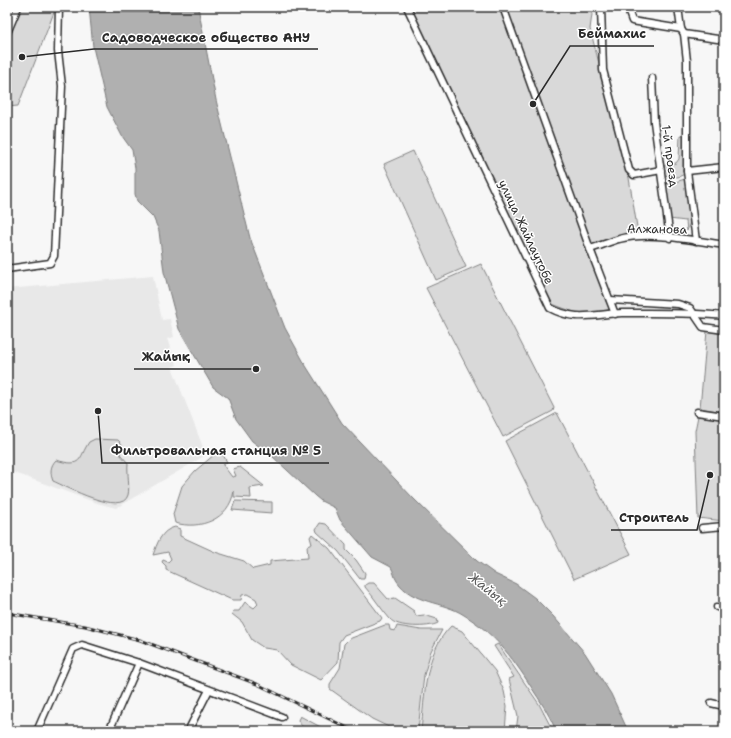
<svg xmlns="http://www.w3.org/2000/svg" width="731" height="738" font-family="'Shantell Sans',sans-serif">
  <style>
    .built { fill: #e8e8e8 }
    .green { fill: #d9d9d9; stroke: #828282 }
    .water { fill: #b0b0b0; stroke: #7b7b7b }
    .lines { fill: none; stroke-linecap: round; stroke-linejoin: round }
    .minor-casing { stroke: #2b2b2b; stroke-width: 9 }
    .minor { stroke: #fff; stroke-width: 6 }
    .rail-casing { stroke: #2b2b2b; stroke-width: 3 }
    .rail { stroke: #fff; stroke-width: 1.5; stroke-dasharray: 4.5; stroke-linecap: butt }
    .labels { text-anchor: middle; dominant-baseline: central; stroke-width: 3; stroke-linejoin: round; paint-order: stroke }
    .street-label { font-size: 12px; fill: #2b2b2b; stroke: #fff }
    .water-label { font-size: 13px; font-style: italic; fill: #5a5a5a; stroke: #fff }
    .leader { fill: none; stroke: #2b2b2b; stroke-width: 1.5 }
    .callout-dot { fill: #2b2b2b; stroke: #fff; stroke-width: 1.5 }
    .callout-label { font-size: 13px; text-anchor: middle; font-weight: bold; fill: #2b2b2b; stroke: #fff; stroke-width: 3; stroke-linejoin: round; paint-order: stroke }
  </style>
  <rect width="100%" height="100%" fill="#f7f7f7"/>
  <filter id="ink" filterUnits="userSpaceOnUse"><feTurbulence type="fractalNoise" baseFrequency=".025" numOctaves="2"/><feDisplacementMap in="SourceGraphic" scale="8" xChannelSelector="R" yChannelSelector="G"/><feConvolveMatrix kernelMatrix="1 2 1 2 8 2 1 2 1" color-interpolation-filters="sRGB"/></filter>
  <g filter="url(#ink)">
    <polygon class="built" points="153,276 162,320 170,319 174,337 167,339 177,365 172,367 206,455 116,508 97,503 7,470 7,289"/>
    <g class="green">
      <polygon points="7,7 56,7 18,106 7,107"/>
      <polygon points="410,7 593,7 590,29 629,178 638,233 592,243 616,309 579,314 552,304"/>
      <polygon points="686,133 685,174 678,177 664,175 663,169 665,165 676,163 679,159 680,136"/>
      <polygon points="413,151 466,267 436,280 384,164"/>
      <polygon points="685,179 690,222 687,231 686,221 669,219 665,185"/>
      <polygon points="481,264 554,408 553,411 503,437 426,288"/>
      <polygon points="707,331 724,334 724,412 700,408"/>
      <polygon points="557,413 631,554 574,579 505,441"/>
      <polygon points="698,416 724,419 724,521 698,518 695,431"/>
      <path d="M95,439L118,440L122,444L120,454L128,463C127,473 130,487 128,495C122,517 65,486 53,481C50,473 50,466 56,460C83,468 78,459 89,442Z"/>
      <path d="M222,453L227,462L223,465L232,477L236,476L233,469L240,467L264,486L250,488L251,498L234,497V491C229,520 200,530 175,523L173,514L182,486L195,471L215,454Z"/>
      <polygon points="235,501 272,502 272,513 232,510"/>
      <polygon points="320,523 326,524 346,545 346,550 356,560 365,573 364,579 360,579 338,551 317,532 316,529"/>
      <path d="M175,527L180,529V536L215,552L244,561L253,569L270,565V561L308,558L307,546L312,544L310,537L312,534L329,548L382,618L380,621L344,635L339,642L338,662L321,680L291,665L277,650L264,648L252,640L242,622L232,614L233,611H239L245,602L254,608L258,604L256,599L247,594L242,595L241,600H232L166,570V566L162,562L163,560L168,562L171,559L168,552L153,555C157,544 161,530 175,527Z"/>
      <path d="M368,583H374L388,599L395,598L414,611L416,616L424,615L437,619L438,623C429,628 397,628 390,619C381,609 374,597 365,587V585Z"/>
      <polygon points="385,625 389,625 390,630 395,631 397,626 421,630 442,630 431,651 424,675 418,731 397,731 372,719 330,689 330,684 340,668 344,644 349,639"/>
      <path d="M451,626L462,631L495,671L504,691L507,706L505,731H421C425,695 424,653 451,626Z"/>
      <polygon points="498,644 539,704 553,731 516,731 518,716 509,679 514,677 494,646"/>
      <path d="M300,716L328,731C315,731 304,733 298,720Z"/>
    </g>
    <path class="water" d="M89,7H198L216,100L250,238L285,328L306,366L342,423L413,498L477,561L495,574L516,584L535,598L553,616L585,653L611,694L628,731H556C551,718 543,705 535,693C515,661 497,635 464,615C443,601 412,604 397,581C394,577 394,572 391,567L372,557L340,520L335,508L321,501L315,496L273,457L252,441L236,419L228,398L213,387L179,329L164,272L159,231L153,217L137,201L135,194V168L132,150L122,136L107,107L93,47Z"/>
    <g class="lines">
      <g class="minor-casing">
        <g id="minor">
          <path d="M407,7L550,308C576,322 594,314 622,313C656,313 690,312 724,316"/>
          <polyline points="503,7 590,249 615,314"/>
          <polyline points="601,7 603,70 629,170 634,175 661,170"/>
          <polyline points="627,7 632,21 681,29"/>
          <polyline points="678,7 681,29 684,34 687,61 687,171 696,241"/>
          <polyline points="7,33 18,7"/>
          <polyline points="684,34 724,40"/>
          <polyline points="652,78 654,122 670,238"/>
          <polyline points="687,171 724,167"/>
          <path d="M590,249C600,246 609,242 619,239C651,231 692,240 724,245"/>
          <polyline points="7,269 50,263 54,256 62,86 58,51 59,7"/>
          <polyline points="610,300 678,304 690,308 703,327 724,330"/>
          <polyline points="697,412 724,416"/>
          <polyline points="702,528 724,526"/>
          <polyline points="717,607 724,609"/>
          <polyline points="711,703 724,706"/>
          <polyline points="37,731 73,649 82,645 139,663 282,717"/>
          <polyline points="109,731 139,663"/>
          <polyline points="188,731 209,690"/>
        </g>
      </g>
      <use href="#minor" class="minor"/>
      <g class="rail-casing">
        <polyline id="rail" points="7,613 85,626 140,640 257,684 354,731"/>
      </g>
      <use href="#rail" class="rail"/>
    </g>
  </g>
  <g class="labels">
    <g class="street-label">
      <text transform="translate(670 156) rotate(82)">1-й проезд</text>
      <text transform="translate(657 229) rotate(1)">Алжанова</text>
      <text transform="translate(526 232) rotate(65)">улица Жайлаутобе</text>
    </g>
    <g class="water-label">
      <text transform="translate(488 589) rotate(39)">Жайық</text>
    </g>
  </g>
  <path class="leader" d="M533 104L570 46H654M22 57L94 49H318M256 369L198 369H134M98 411L102 463H329M710 475L697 530H611"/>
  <g class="callout-dot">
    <circle cx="533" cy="104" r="4"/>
    <circle cx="22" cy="57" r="4"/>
    <circle cx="256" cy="369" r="4"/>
    <circle cx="98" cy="411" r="4"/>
    <circle cx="710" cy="475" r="4"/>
  </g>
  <g class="callout-label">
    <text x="612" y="38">Беймахис</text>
    <text x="206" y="42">Садоводческое общество АНУ</text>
    <text x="166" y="361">Жайық</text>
    <text x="216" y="455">Фильтровальная станция № 5</text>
    <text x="654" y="522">Строитель</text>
  </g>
  <rect width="731" height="738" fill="none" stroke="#fff" stroke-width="24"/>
  <rect x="12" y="12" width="707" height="714" fill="none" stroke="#2b2b2b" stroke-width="1.5" filter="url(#ink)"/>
</svg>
